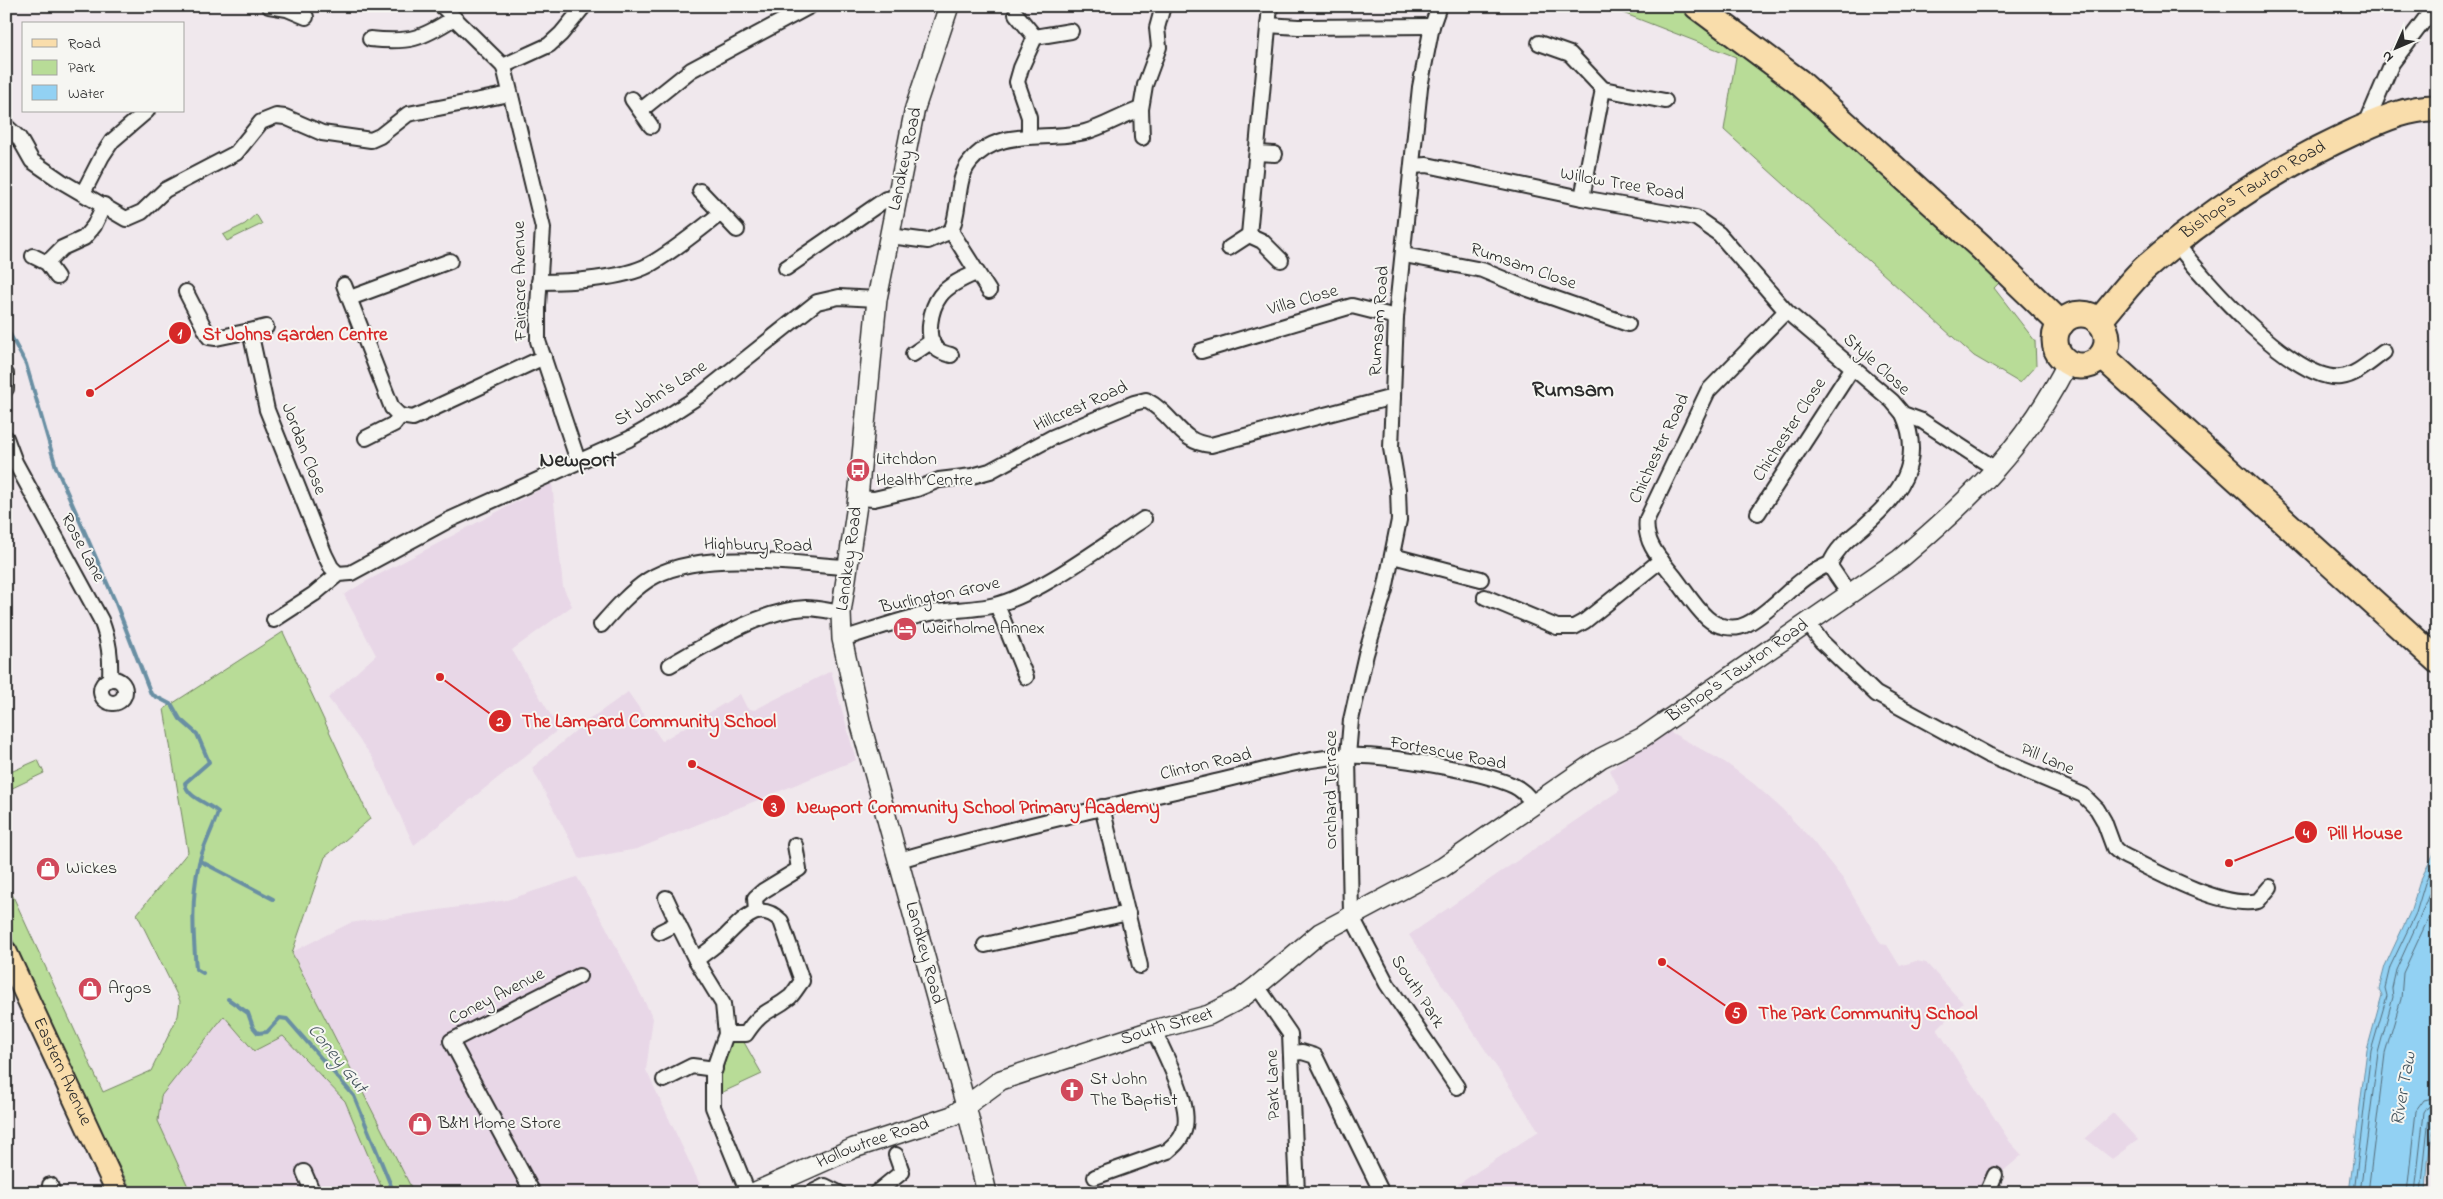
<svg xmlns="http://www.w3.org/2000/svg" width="2443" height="1199" font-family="'Indie Flower',sans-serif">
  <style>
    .built { fill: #e8d7e7 }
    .green { fill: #b8dc97; stroke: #728461 }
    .water { fill: #92d1f3; stroke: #698fa3 }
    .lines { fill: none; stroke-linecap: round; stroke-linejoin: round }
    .shore { stroke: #546d7b; stroke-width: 1 }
    .stream { stroke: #698fa3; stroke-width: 4 }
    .street-casing { stroke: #2b2b2b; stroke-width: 18 }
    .secondary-casing { stroke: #2b2b2b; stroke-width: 22 }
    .primary-casing { stroke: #2b2b2b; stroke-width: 25 }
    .highway-casing { stroke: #2b2b2b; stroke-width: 29 }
    .street { stroke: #f6f6f2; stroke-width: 14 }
    .secondary { stroke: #f6f6f2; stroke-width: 19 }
    .primary { stroke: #f9ddab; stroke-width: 21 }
    .highway { stroke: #f9ddab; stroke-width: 25 }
    .labels { text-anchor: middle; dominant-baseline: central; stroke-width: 4; stroke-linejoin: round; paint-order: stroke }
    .street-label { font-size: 18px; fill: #2b2b2b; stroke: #f6f6f2 }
    .poi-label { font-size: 18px; fill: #2b2b2b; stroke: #f6f6f2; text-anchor: start }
    .water-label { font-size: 19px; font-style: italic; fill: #45545d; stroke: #f6f6f2 }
    .district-label { font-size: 22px; font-weight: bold; fill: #2b2b2b; stroke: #f6f6f2 }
    .leader { fill: none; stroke: #d62828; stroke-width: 2 }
    .callout-dot { fill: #d62828; stroke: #f6f6f2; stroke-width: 2 }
    .mark-label { font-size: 15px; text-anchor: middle; font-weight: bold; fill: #fff }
    .callout-label { font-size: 19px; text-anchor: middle; font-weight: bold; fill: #d62828; stroke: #f6f6f2; stroke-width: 4; stroke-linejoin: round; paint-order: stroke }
  </style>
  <rect width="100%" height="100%" fill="#f0e8ed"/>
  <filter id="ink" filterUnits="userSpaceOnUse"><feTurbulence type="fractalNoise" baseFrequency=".02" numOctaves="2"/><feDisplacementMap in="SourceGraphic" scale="10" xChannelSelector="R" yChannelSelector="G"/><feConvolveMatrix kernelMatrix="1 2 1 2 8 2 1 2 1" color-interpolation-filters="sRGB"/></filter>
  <g filter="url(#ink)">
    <g class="built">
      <polygon points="552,483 563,587 572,606 512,650 559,729 414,845 373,758 328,698 376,655 344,595 363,583"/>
      <polygon points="831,671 856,760 637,849 580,859 532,768 587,721 628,692 662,741 740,694 747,708 754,710"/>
      <polygon points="1665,729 1726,763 1754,784 1782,809 1810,838 1843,879 1881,944 1887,945 1900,966 1916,961 1926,963 1963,1003 1937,1029 2010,1142 2022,1155 1978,1193 1445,1193 1539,1131 1409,935 1620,790 1610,770"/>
      <polygon points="577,877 605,925 653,1018 646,1070 704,1193 154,1193 153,1155 161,1096 201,1023 292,952 350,923 507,900"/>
      <polygon points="2113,1113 2138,1140 2112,1159 2085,1138"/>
    </g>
    <g class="green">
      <polygon points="1605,6 1678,6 1687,11 1763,67 2001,281 1994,288 2035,341 2036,365 2020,383 1974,356 1724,130 1736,57"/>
      <polygon points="256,214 262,224 227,241 223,235 245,224"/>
      <polygon points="283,632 370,819 325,857 292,953 414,1193 384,1193 345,1101 283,1036 254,1051 224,1016 161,1096 158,1121 191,1193 133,1193 88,1106 6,925 6,881 103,1092 151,1071 178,1016 180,1001 137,914 188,852 164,709"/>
      <polygon points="38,760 44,773 6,791 6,774"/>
      <polygon points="741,1037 762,1074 721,1093 718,1078 730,1041"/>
    </g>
    <polygon class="water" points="2437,847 2437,1106 2428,1161 2426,1193 2349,1193 2367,1050 2382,995 2379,989 2385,966 2411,910 2420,881"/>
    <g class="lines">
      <g class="shore">
        <polyline points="2354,1193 2371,1051 2387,996 2385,988 2390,967 2416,913 2425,883 2437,858"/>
        <polyline points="2360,1193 2378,1053 2393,997 2392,988 2396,970 2421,915 2437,873"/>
        <polyline points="2368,1193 2385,1054 2401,999 2403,973 2429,917 2437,891"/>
        <polyline points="2407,1193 2416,1111 2424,1100 2437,1097"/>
        <polyline points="2415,1193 2424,1113 2428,1107 2437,1104"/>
        <polyline points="2421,1193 2429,1116 2432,1112 2437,1111"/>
      </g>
      <g class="stream">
        <path d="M6,327L26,364L56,467L115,601L151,694L172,705L180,719L197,734L209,762L185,783C187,798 207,802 218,812C213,829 203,846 199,863C191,898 193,933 196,969L203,973"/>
        <polyline points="200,861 273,899"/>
        <polyline points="228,999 248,1013 253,1027 258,1033 267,1032 280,1018 287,1019 354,1096 394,1193"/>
      </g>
      <g class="street-casing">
        <g id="street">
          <polyline points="269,6 287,9 306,17"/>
          <polyline points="442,6 503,66 505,71 543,228 538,306 538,341 578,461"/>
          <polyline points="1270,6 1249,235 1262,241 1281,260"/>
          <polyline points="1439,6 1432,26 1420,87 1396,317 1391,448 1398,489 1399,520 1385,590 1366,654 1351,720 1348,756 1351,915 1387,984 1457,1087"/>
          <polyline points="1016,14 1035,37"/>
          <polyline points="1268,25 1298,27 1432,26"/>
          <path d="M370,39C410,43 421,39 454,18"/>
          <polyline points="1539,43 1570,54 1603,89"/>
          <polyline points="503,66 549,45 561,34 584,6"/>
          <polyline points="632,99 651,126"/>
          <polyline points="641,110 691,70 810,6"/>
          <polyline points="2371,124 2369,117 2392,63 2435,6"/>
          <polyline points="6,126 19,138 32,161 61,181 126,219 142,212 165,190 236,153 261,122 276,116 285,117 322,133 371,140 380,136 408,114 510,94"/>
          <polyline points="1029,136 1029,117 1017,82 1021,68 1035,37 1071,31"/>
          <polyline points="1142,138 1141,109 1145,85 1159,47 1157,28 1163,6"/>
          <polyline points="1257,153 1275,154"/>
          <polyline points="1413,166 1427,165 1582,198 1696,218 1719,234 1786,311 1892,401 1903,414 1922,421 1997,470"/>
          <polyline points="700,191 737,230"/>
          <polyline points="83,193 102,156 112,141 147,111"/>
          <polyline points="1582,198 1603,89 1665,101"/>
          <polyline points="951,231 989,291"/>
          <path d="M890,236L928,241L951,231C961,210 955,180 970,162C998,126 1046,142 1085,132C1104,127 1122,115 1141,109"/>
          <path d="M2176,243C2203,279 2294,383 2341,377C2357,375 2371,361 2384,352"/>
          <polyline points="1229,248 1249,235"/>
          <polyline points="1404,255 1482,270 1528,289 1628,324"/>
          <polyline points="33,256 47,263 57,277"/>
          <polyline points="47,263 62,248 84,238 94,226 104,205"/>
          <polyline points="786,268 886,199 897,198"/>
          <path d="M539,282C569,282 623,279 649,265C674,251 698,231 721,213"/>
          <polyline points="344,285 392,408 400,416"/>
          <polyline points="186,292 209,337 216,338 250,331 267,410 325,555 331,567 338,574"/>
          <polyline points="350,298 450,261"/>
          <path d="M1786,311L1708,391L1647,519C1643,543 1662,561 1676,579C1686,592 1695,607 1707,618C1717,627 1734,631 1747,624C1777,608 1797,576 1830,564"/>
          <polyline points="250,331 266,327"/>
          <polyline points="1201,351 1352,306 1396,317"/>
          <polyline points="913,354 932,341"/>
          <path d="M951,355C947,354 940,352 937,349C924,338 931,308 940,296C948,285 964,278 976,273"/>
          <polyline points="6,374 6,389"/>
          <path d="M6,438L15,462L101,620C109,641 111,657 110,679"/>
          <polyline points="366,438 394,424 400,416 413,418 544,357"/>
          <path d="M858,498L874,499L917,489L939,480L972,476L990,471L1053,437L1134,403L1146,400C1175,415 1179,443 1211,445L1393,397"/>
          <polyline points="1758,513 1853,367"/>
          <polyline points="1393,556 1481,579"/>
          <path d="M1849,594L1832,569L1830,564C1837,547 1849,539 1863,527C1899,496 1925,463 1903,414"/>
          <polyline points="1485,597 1557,627 1574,627 1585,621 1661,560"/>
          <polyline points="997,605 1026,677"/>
          <polyline points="274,620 314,594 338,574 351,573 449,520 629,439 662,420 699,396 817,302 839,297 877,299"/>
          <path d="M1807,622L1821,641L1876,694L1988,755L2083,795L2097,809L2104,821L2114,848L2121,854C2152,870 2224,910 2258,901L2270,887"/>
          <path d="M601,625C615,609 630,592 648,580C697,548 790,564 847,567"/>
          <path d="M842,639C872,630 901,619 931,613C951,609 981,610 999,604C1045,590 1102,546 1144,519"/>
          <path d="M670,665C709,643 761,610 806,608C817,608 830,611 841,613"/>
          <circle cx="113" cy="691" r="12"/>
          <polyline points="1102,807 1140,966"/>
          <path d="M899,860C1001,831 1103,807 1207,784C1252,774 1302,758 1348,756C1384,754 1482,771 1514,786C1523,790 1528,797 1534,804"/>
          <polyline points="666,898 679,926"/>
          <polyline points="756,912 755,898 763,891 799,869 795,845"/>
          <polyline points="660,932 672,926 679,926 696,960 723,1004 726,1034 713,1071 713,1107 748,1193"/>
          <polyline points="985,945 1128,913"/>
          <path d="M696,960C705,953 715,946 724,938C741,922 757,898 781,921L802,981C798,986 794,993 790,997C770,1013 762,1009 746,1034H726"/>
          <polyline points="1257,986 1290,1034 1297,1193"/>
          <polyline points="1293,1053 1302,1052 1315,1056 1380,1189"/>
          <polyline points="664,1080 692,1066 715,1069"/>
          <polyline points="304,1172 313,1193"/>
          <path d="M1095,1177L1168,1151C1174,1146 1180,1141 1183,1133C1195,1108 1164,1054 1154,1030"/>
          <polyline points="50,1185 53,1193"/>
          <polyline points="533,1193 451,1041 579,976"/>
          <polyline points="811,1193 825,1186 839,1193"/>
          <polyline points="876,1193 902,1172 896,1155"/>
          <polyline points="1987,1193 1995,1175"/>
        </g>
      </g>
      <g class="secondary-casing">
        <g id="secondary">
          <path id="s1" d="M949,6L915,108L877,299L858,498L841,613L842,639L861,725L966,1106L987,1193"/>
          <path id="s2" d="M753,1193L854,1148L952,1116L1001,1080L1154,1030L1209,1015L1240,999L1257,986L1320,933L1442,868L1601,758L1643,737L1900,559C1971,499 2026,446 2068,362"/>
        </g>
      </g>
      <g class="primary-casing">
        <g id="primary">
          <path id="s3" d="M6,952L118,1193"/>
        </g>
      </g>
      <g class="highway-casing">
        <g id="highway">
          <polyline points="1697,6 1799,82 1980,246 2061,324"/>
          <circle cx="2081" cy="340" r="26"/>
          <path id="s4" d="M2099,321C2114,304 2128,284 2144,269C2206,214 2278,167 2354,132C2379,121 2408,107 2437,108"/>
          <polyline points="2102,356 2437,660"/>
        </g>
      </g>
      <use href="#street" class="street"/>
      <use href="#secondary" class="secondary"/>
      <use href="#primary" class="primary"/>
      <use href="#highway" class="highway"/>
    </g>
  </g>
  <defs>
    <g id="bus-disc" transform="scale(1.25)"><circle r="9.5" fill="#d1495b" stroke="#f6f6f2"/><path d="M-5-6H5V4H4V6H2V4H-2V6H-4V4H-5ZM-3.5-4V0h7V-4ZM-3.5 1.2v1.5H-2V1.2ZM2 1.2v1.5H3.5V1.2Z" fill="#fff"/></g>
    <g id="hotel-disc" transform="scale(1.25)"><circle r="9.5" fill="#d1495b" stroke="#f6f6f2"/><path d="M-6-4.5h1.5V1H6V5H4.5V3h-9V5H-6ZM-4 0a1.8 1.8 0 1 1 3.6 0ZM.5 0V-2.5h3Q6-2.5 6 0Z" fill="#fff"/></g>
    <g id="shop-disc" transform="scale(1.25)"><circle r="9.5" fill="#d1495b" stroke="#f6f6f2"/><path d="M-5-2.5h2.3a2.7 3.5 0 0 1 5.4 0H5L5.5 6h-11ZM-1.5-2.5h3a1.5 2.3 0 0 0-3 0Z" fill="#fff"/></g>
    <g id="church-disc" transform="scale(1.25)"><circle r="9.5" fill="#d1495b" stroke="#f6f6f2"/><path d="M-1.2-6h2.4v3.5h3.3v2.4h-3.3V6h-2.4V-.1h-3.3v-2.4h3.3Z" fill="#fff"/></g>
  </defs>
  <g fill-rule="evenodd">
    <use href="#bus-disc" x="858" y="470"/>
    <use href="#hotel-disc" x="905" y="629"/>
    <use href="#shop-disc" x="48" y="869"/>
    <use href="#shop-disc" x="90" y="989"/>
    <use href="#church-disc" x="1072" y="1090"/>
    <use href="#shop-disc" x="420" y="1124"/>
  </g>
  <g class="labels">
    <g class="street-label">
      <text transform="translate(906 159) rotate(-78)">Landkey Road</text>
      <text transform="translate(1622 185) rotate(10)">Willow Tree Road</text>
      <text stroke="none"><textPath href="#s4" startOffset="204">Bishop's Tawton Road</textPath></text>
      <text transform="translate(1523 267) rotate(19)">Rumsam Close</text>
      <text transform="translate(521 281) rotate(-91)">Fairacre Avenue</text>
      <text transform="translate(1303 301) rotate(-16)">Villa Close</text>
      <text transform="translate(1380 321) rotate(-86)">Rumsam Road</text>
      <text transform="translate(1876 365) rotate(42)">Style Close</text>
      <text transform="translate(661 394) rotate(-33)">St John's Lane</text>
      <text transform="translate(1081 407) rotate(-24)">Hillcrest Road</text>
      <text transform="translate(1790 430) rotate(-57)">Chichester Close</text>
      <text transform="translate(303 449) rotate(69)">Jordan Close</text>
      <text transform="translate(1660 449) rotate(-65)">Chichester Road</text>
      <text transform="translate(758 546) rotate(1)">Highbury Road</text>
      <text transform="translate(82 548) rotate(62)">Rose Lane</text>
      <text transform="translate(850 559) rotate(-82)">Landkey Road</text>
      <text transform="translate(940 596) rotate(-12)">Burlington Grove</text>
      <text stroke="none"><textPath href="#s2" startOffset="1125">Bishop's Tawton Road</textPath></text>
      <text transform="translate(1448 754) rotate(11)">Fortescue Road</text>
      <text transform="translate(2047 760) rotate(23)">Pill Lane</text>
      <text transform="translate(1206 765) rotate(-13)">Clinton Road</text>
      <text transform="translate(1332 790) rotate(-90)">Orchard Terrace</text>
      <text stroke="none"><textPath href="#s1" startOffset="969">Landkey Road</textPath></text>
      <text transform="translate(1417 992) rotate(57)">South Park</text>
      <text transform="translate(497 997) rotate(-27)">Coney Avenue</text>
      <text stroke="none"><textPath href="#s2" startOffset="449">South Street</textPath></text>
      <text stroke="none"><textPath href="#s3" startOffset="132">Eastern Avenue</textPath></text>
      <text transform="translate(1274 1085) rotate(-92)">Park Lane</text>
      <text stroke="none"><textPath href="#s2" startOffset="130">Hollowtree Road</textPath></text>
    </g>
    <g class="poi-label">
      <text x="876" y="460">Litchdon<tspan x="876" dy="21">Health Centre</tspan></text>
      <text x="922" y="629">Weirholme Annex</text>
      <text x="66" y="869">Wickes</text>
      <text x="108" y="989">Argos</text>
      <text x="1090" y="1080">St John<tspan x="1090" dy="21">The Baptist</tspan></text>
      <text x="438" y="1124">B&amp;M Home Store</text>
    </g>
    <g class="water-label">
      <text transform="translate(337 1059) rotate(51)">Coney Gut</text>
      <text transform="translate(2404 1089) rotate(-80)">River Taw</text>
    </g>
    <g class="district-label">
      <text x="1573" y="391">Rumsam</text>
      <text x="578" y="461">Newport</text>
    </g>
  </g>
  <path class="leader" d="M90 393L180 333M440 677L500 721M692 764L774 806M2229 863L2306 832M1662 962L1736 1013"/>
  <g class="callout-dot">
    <circle cx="90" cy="393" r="5"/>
    <circle cx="440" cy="677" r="5"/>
    <circle cx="692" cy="764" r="5"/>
    <circle cx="2229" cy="863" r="5"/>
    <circle cx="1662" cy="962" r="5"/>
    <circle cx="180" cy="333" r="12"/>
    <circle cx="500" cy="721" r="12"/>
    <circle cx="774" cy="806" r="12"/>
    <circle cx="2306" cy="832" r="12"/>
    <circle cx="1736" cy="1013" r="12"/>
  </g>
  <g class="mark-label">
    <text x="180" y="338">1</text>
    <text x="500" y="726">2</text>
    <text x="774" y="812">3</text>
    <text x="2306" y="838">4</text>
    <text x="1736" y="1018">5</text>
  </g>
  <g class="callout-label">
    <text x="295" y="340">St Johns Garden Centre</text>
    <text x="649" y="727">The Lampard Community School</text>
    <text x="978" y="813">Newport Community School Primary Academy</text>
    <text x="2365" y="839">Pill House</text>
    <text x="1868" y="1019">The Park Community School</text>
  </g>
  <rect width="2443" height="1199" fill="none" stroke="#f6f6f2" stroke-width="25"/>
  <rect x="12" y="12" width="2418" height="1174" fill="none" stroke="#2b2b2b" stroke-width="2" filter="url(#ink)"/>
  <rect x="22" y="22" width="162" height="90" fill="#f6f6f2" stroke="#a5a5a2"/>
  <rect x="32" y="39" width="25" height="8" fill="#f9ddab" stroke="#a5a5a2"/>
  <text x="68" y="48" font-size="15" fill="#2b2b2b">Road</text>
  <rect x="32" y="60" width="25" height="15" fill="#b8dc97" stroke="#a5a5a2"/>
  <text x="68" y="72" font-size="15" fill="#2b2b2b">Park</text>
  <rect x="32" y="85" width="25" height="15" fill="#92d1f3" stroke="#a5a5a2"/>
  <text x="68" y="98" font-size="15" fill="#2b2b2b">Water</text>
  <g transform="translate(2396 48) rotate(225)" stroke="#f6f6f2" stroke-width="4" paint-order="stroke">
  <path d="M0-4L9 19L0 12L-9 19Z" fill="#2b2b2b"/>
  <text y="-8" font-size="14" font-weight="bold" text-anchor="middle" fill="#2b2b2b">N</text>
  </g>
</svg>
